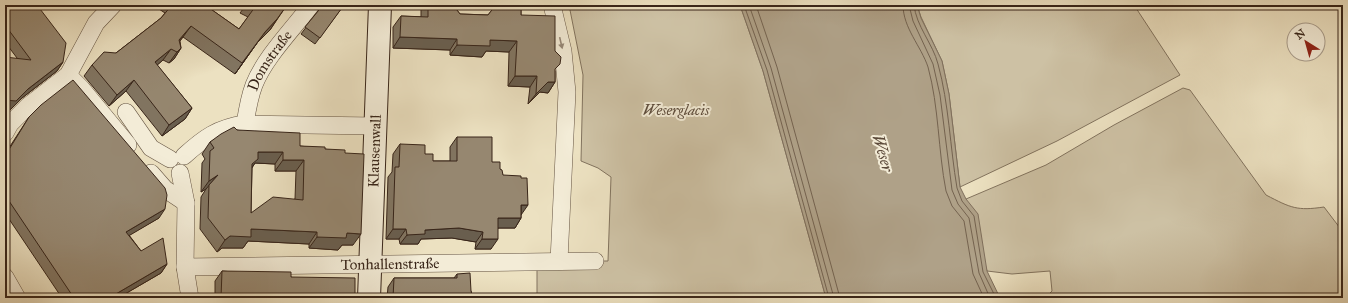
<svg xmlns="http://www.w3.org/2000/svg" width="1348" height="303" font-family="'IM FELL Great Primer',serif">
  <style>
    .green { fill: #cdc1a4; stroke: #82735e }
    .water { fill: #afa188; stroke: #7f6f5c }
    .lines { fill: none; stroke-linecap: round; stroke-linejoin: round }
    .shore { stroke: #746350; stroke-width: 1 }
    .street-casing { stroke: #655443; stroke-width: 18 }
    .secondary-casing { stroke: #382519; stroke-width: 24 }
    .street { stroke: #f3ecd7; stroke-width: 17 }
    .secondary { stroke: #f3ecd7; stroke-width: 22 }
    .wall { fill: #817460; stroke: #382519; fill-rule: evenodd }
    .shaded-wall { fill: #695e4e; stroke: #382519 }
    .building { fill: #968770; stroke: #382519; fill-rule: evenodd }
    .oneway { fill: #968878 }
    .labels { text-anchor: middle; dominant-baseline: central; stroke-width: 4; stroke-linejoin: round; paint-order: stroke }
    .street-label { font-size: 15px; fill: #382519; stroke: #f3ecd7 }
    .park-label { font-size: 15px; font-style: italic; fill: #5d4c3c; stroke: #f3ecd7 }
    .water-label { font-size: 16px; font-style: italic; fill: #5c4a3a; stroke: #f3ecd7 }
  </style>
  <rect width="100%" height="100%" fill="#ece1c1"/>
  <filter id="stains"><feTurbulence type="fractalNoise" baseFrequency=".005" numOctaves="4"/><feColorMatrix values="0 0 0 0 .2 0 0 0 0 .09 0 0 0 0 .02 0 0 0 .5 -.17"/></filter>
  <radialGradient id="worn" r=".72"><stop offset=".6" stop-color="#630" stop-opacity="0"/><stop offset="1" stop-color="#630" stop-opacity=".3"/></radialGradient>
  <g class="green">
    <polygon points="569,5 740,5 763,71 826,298 537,298 537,261 608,261 611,177 598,168 581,161 583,75"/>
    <polygon points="917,5 1134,5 1180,75 1057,141 960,187 949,94 942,61 921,17"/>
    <path d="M1183,88L1190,90L1266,195C1291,208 1297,211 1324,207L1343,232V298H1045L1052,291L1050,271L1012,274L987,271L966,199L1046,165L1114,125Z"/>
  </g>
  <polygon class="water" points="740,5 917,5 921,18 942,61 949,94 960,187 966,199 978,214 987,271 1000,298 826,298 763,71"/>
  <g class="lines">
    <g class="shore">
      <polyline points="744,5 767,70 829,298"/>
      <polyline points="749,5 771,68 834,298"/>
      <polyline points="756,5 777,67 840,298"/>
      <path d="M903,5C903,28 921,46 928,67C939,107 938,150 946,191L952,206L964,221L973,274L984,298"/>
      <polyline points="909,5 913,21 933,64 940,95 952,190 958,204 969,218 979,273 990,298"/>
      <path d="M914,5C916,26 933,44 938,64C949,104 950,147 957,188L962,201L974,216L983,272L996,298"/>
    </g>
    <g class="street-casing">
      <g id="street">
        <polyline points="552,5 563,51 567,92 559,261"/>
        <polyline points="68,75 81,88 128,145"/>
        <polyline points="126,112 151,148 170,159"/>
        <path id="s1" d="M245,124C247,111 249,98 254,85C265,57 293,29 311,5"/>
        <polyline points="5,133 10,124 28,106 68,75 96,23 113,5"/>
        <path d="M184,156C204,138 217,128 245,124L375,126"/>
        <polyline points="151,173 165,189 186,203"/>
        <polyline points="180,173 186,203 185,267 190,298"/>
        <path id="s2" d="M185,267L595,261"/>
        <polyline points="5,277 17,298"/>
      </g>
    </g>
    <g class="secondary-casing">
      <g id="secondary">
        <path id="s3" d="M369,298L380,5"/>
      </g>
    </g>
    <use href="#street" class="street"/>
    <use href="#secondary" class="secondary"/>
  </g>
  <g class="wall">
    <polygon points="5,5 63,62 57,71 22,98 10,110 17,58 5,42"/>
    <polygon points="153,5 205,5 239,29 248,17 240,13 246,5 287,5 270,30 257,43 235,74 183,37 180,41 181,48 174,59 169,63 163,60 157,65 192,108 185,119 162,136 126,91 109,106 84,76 92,65 116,53 161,18 165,13"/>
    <polygon points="321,5 344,5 315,44 301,34 319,10"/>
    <polygon points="421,5 453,5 460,14 488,15 492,10 493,5 521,5 521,15 555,71 555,82 548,93 540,92 528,104 530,87 508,86 509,52 486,51 482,57 450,55 450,50 393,48 393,27 401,16 421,17"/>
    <polygon points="29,117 159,218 129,235 141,251 167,264 161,273 118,298 62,298 5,213 5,154"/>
    <path d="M237,130L300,146L325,149L345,153L353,245H342L338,250L309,248V244L248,241L243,248H222L217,252L200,229L201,197L206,189L201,192L202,163L205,159L202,154L210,142ZM255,163L275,164V171H296L295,199L251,213L252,168Z"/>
    <polygon points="457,137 492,162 500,169 521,215 521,218 515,228 498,228 491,249 475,249 476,242 452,238 421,239 418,244 400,244 399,239 386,239 388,177 392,172 393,154 400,144 425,154 433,161 450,161 450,147"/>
    <polygon points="222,271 291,277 355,298 215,298 215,281"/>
    <polygon points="457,274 471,291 473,298 387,298 388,287 394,278 454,278"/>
  </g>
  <g class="shaded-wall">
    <polygon points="277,19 270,30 257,43 235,74 265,32"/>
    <polygon points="191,26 183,37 172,50 179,40"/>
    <polygon points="400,37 457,39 450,50 393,48"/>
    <polygon points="490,40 517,41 509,52 486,51 482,57 450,55 457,45"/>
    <polygon points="181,48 174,59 169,63 177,52"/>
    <polygon points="171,49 163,60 148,73 155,62"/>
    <polygon points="63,62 57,71 22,98 10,110 5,110 5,100 28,89"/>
    <polygon points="515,76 537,76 530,87 508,86"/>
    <polygon points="134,80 126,91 109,106 117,95"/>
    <polygon points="548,82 555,82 548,93 540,92 528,104 536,94"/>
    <polygon points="192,108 185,119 162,136 169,125"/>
    <polygon points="258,152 283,152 275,164 255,163 250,170 250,163"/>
    <polygon points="283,160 304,160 296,171 275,171"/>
    <polygon points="218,175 206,189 201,192 209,181"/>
    <polygon points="521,205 528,205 521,215"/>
    <polygon points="165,209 159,218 120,241 126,232"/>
    <polygon points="498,218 521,218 515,228 491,228"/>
    <polygon points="459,228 483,232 476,242 452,238 421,239 418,244 400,244 407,235 425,230"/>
    <polygon points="251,229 317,232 309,244 248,241 243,248 222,248 217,252 225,240 230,236"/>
    <polygon points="393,229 406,229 399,239 386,239"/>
    <polygon points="347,233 361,234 353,245 342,245 338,250 309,248 317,237"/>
    <polygon points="482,239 498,239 491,249 475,249"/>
    <polygon points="167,264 161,273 118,298 109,298"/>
  </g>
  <g class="building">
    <polygon points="5,5 37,5 66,43 63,62 28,89 16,101 5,100 5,57 31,60 5,25"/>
    <polygon points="172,5 205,5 239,29 255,7 253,5 287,5 277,19 265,32 242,63 191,26 179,40 181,48 177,52 171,49 155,62 192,108 169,125 134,80 117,95 92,65 104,52 116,53 161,18"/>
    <polygon points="323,5 344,5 320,38 305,27"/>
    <polygon points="428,5 453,5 460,14 488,15 495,6 498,5 521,5 521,15 555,16 555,51 561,57 560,64 555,69 555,82 548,82 536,94 537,76 515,76 517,41 490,40 490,46 457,45 457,39 400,37 401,16 428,17"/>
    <polygon points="73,80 165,188 167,195 165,209 126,232 141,251 163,238 167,264 109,298 74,298 5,195 5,156 29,117 41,105"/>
    <path d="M234,127L237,130L300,133V146L325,147V149L345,150V153L364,154L361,234L347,233L346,238L317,237V232L251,229V237L230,236L225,240L208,218L209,185L218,175L209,181L210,151L214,148L210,142L221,134ZM258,152H283V160H304L303,200L273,197L251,213L252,164L258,159Z"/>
    <polygon points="457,137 492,137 492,162 500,162 500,169 502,170 503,175 521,176 521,178 527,178 528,205 521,205 521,218 498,218 498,239 482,239 483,232 459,228 425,230 425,234 407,235 406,229 393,229 395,167 399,167 400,144 425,145 425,154 433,154 433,161 457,161"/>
    <polygon points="222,271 291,272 291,277 355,278 355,298 221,298"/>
    <polygon points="470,273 471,291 473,298 393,298 394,278 457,278 457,274"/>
    <polygon points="173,296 179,298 167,298"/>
  </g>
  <defs><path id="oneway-solid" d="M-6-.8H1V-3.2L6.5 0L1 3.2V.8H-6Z"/></defs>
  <use class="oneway" href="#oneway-solid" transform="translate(561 43) rotate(77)"/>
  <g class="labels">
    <g class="street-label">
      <text stroke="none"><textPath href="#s1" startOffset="69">Domstraße</textPath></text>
      <text stroke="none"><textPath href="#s3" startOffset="147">Klausenwall</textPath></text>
      <text stroke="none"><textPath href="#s2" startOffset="205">Tonhallenstraße</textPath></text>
    </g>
    <g class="park-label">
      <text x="676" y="110">Weserglacis</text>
    </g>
    <g class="water-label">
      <text transform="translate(883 153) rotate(73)">Weser</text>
    </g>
  </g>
  <rect width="1348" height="303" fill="none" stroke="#ece1c1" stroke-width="20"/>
  <rect x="6" y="6" width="1336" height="291" fill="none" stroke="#382519" stroke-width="2"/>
  <rect x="10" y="10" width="1328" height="283" fill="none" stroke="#382519"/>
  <g transform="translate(1306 42) rotate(323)"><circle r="19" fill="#f3ecd7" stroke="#a89c8b"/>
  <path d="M0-3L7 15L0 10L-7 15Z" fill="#8f2418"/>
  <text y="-6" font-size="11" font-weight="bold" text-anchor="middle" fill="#382519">N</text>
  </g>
  <rect width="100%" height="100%" filter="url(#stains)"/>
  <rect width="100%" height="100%" fill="url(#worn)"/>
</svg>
